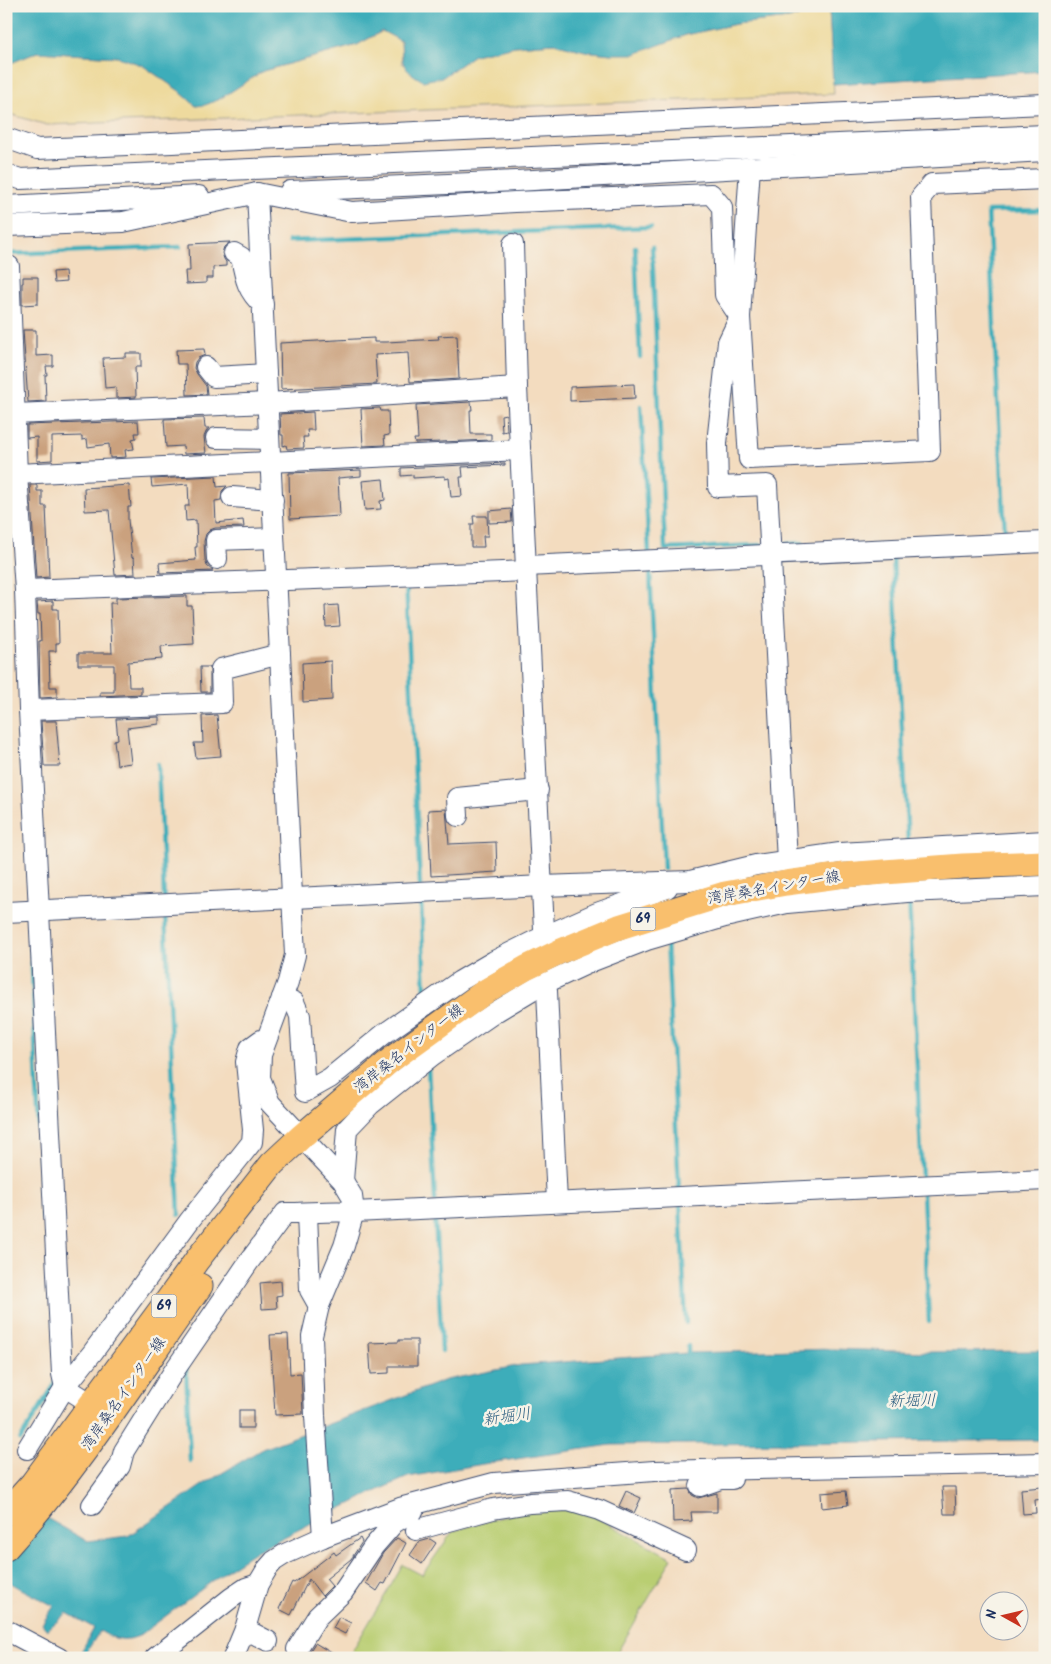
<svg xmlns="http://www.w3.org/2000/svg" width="1051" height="1664" font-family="Kalam,'Klee One',sans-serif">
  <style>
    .green { fill: #b9ce72; stroke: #6a7e68 }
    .sand { fill: #eeda9e; stroke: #84847e }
    .water { fill: #3eadba; stroke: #2c6e8c }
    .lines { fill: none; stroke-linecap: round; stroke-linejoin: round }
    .stream { stroke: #3eadba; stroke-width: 4.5 }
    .building { fill: #caa17e }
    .minor-casing { stroke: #3b496d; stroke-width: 22 }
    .major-casing { stroke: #3b496d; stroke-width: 27 }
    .minor { stroke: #fff; stroke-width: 20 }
    .major { stroke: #f9bf6d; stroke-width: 25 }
    .labels { text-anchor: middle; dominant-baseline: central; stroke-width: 5; stroke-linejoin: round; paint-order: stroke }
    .shield { fill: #f7f3e8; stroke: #5d6a87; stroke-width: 1 }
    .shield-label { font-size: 14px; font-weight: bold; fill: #1b2f5e }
    .street-label { font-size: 15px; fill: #1b2f5e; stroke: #f7f3e8 }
    .water-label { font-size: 16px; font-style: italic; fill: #275b7e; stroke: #f7f3e8 }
  </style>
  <rect width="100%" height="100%" fill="#f7f3e8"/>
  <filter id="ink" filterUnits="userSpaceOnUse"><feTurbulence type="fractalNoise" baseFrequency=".02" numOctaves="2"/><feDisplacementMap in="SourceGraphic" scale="10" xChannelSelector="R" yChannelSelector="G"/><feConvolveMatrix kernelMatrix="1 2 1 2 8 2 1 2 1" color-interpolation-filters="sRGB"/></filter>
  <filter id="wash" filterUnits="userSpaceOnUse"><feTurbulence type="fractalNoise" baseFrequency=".0096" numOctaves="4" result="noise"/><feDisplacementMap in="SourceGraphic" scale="20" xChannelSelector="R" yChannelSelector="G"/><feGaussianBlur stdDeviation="1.12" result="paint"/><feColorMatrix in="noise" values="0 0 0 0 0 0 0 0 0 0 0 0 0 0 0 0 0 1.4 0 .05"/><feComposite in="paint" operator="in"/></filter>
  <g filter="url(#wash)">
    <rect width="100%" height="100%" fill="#f3dcbf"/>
    <polygon class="green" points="575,1509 594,1516 672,1558 614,1658 348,1658 403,1565 422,1575 453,1531 523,1511"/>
    <polygon class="sand" points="807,7 829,9 834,94 47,125 6,113 6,65 38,52 118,57 142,65 178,90 196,106 218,100 263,71 357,45 383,31 401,41 402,64 443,77 474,55 515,46 554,43 585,51 611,54 661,43 686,35 736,24 798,17"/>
    <g class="water">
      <path d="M6,6H1045V71L833,84L829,9L807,7L798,17L736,24L686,35L635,54H611L585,51L554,43L515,46L474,55L443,77L423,81C401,68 403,66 401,41L382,31L357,45L263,71L218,100L205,105L196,106L178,90L142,65L118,57L38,52L6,65Z"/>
      <path d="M833,1349L930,1352L1045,1351V1440L611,1445L489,1463L408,1477L366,1496L256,1551L230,1568L139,1636C124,1642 113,1639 100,1631L85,1654L81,1652L94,1628L67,1613L47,1630L42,1624L54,1606L6,1581V1495L87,1541L128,1536L204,1484L262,1449L446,1380L521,1365L688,1353Z"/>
    </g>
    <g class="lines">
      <g class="stream">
        <polyline points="289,241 651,227"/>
        <polyline points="635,247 640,357"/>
        <polyline points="652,247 665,549 762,545"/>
        <polyline points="6,254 180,247"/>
        <polyline points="641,406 649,553"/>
        <polyline points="1002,535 1005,535 988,211 1045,210"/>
        <polyline points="781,544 802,543"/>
        <polyline points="893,558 908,843"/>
        <polyline points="650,570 664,869"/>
        <polyline points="406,581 420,886"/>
        <polyline points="158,764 164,897"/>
        <polyline points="909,897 922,1177"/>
        <polyline points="421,900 425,993"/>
        <polyline points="165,913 179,1215"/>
        <polyline points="667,940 679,1189"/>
        <polyline points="31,947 39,1133"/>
        <polyline points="428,1067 435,1200"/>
        <polyline points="40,1156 43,1219"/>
        <polyline points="923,1194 929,1322"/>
        <polyline points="680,1205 686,1323"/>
        <polyline points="435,1216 442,1351"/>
        <polyline points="688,1346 688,1357"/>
        <polyline points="186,1367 190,1461"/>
        <polyline points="20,1440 55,1384 55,1381"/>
      </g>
    </g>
    <g id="blocks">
      <g class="building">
        <polygon points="230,242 224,247 222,253 224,259 226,262 226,266 213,267 213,278 206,278 206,283 186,284 185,271 190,271 189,244"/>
        <polygon points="65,271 66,282 54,283 53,272"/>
        <polygon points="23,277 38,277 38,304 22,305 22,283 23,283"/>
        <polygon points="23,330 36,330 36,356 53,355 53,366 46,366 47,375 45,375 46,401 28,402"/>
        <polygon points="457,335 459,379 410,382 408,353 375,355 377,384 281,389 280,343 374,338 374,342 387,342 439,339 438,336"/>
        <polygon points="204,349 205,355 198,358 195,362 194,368 197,374 206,386 207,394 187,395 186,364 177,364 176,350"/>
        <polygon points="126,353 141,353 141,367 135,367 136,397 116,398 116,387 105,388 103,358 126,357"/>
        <polygon points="634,384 635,398 570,401 570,387"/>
        <polygon points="471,402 472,410 470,410 471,434 491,434 491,440 415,443 414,439 418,439 416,405"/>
        <polygon points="380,408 381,411 388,411 389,435 384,436 385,445 363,446 361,409"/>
        <polygon points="313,412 314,430 307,430 308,437 303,437 304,448 287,449 286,445 283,446 283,435 281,435 280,414"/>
        <polygon points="506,414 507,431 502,432 501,415"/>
        <polygon points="204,418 205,428 209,428 206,432 204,437 206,453 184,454 183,446 166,447 164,419"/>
        <polygon points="138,421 139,433 135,433 136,438 132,439 134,449 125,450 126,457 110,458 109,444 88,447 87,439 82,440 82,436 52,437 52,460 37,461 37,437 27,438 27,425"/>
        <polygon points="505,463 505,465 462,467 463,477 460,477 462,496 451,497 449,478 445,479 445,476 413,478 413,475 401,476 401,468"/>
        <polygon points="361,470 361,476 338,478 340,516 290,519 289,473"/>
        <polygon points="216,476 217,487 227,486 222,491 221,500 215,501 216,523 243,520 244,527 215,528 210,530 206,534 204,541 205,560 207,566 213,571 160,573 159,563 196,560 195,547 197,547 196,520 186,521 185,506 189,506 188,484 152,487 151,479"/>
        <polygon points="383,479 385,500 380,501 381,509 365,510 362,481"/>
        <polygon points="30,485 37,485 37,491 42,491 42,506 46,506 49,577 36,578"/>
        <polygon points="129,485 131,507 128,507 128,520 132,558 134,557 135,574 115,575 109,510 85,511 84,488"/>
        <polygon points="511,509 512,522 489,523 489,511"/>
        <polygon points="473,516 487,516 488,536 483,536 484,547 471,547 471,524 474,524"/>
        <polygon points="187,596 187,606 192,606 194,644 161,646 162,659 128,662 129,687 141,687 141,694 100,696 100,692 114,692 114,665 78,665 78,653 112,653 110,603 116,603 116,598"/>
        <polygon points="53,601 53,609 58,609 59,643 56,643 56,651 49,651 50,687 57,687 57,697 40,698 39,641 41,641 40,614 38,614 37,602"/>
        <polygon points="338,605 340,626 326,627 325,606"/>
        <polygon points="331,661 332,700 303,702 302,663"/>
        <polygon points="200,667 210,667 210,692 201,692"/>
        <polygon points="217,715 221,756 196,758 194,743 203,743 202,716"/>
        <polygon points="159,717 159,724 127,728 131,763 117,765 114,740 118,739 116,719"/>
        <polygon points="41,721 56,721 60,766 44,766"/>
        <polygon points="446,809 449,844 496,842 497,872 431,876 428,810"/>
        <polygon points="281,1281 282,1295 276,1296 277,1308 262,1309 260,1283"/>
        <polygon points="288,1334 290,1374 301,1373 303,1414 275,1415 270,1335"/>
        <polygon points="399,1340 417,1340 417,1366 389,1366 389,1373 371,1374 369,1343 399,1342"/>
        <rect x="239" y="1410" width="14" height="18"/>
        <polygon points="942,1487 955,1487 956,1514 944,1514"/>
        <polygon points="1042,1487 1043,1499 1035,1500 1036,1513 1023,1514 1021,1489"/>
        <polygon points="689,1489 692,1495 698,1498 717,1493 717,1512 691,1512 692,1521 673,1522 672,1490"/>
        <polygon points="626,1491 641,1498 634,1513 619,1506"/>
        <polygon points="846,1491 848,1505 822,1508 821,1493"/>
        <polygon points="360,1538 362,1542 351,1559 326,1579 332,1586 322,1596 309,1579 291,1615 279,1609 292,1582 294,1583 334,1552 336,1555"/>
        <polygon points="397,1538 406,1543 385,1584 382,1583 377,1591 366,1583 383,1553"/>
        <polygon points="430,1539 436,1543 422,1564 410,1555 419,1542"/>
        <polygon points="339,1617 351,1623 345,1634 333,1628"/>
        <polygon points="315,1643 340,1658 305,1658"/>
      </g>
    </g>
  </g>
  <g filter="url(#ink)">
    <use href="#blocks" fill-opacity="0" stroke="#3b496d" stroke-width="1"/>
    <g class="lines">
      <g class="minor-casing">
        <g id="minor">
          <polyline points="6,138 37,149 1045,104"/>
          <polyline points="750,167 740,317 749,459 930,451 921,197 932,184 1045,179"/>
          <polyline points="6,174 20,179 1045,135"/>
          <polyline points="290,191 516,181 1045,151"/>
          <polyline points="257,193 295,955 288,982 261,1055 260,1078 270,1103 343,1181 352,1196 354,1212 344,1246 319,1306 312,1336 315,1416 323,1537"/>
          <polyline points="6,206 199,196"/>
          <polyline points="6,226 123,222 257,193 352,212 515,202 711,194 722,207 725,295 740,317 728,342 717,443 718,487 767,485 787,861"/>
          <polyline points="513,244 517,387 544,930"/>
          <path d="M234,253L241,257C245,278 247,291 263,305"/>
          <polyline points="9,266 17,474 25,590 29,710 62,1374 65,1387 84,1399"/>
          <polyline points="206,367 214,377 266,374"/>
          <polyline points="15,414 268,403 517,387"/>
          <polyline points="216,438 269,439"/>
          <polyline points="17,474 520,450"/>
          <polyline points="232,497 273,500"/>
          <polyline points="217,559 216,540 274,538"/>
          <polyline points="526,566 1045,542"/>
          <polyline points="25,590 527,571"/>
          <polyline points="29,710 222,703 221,669 280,654"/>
          <polyline points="458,816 457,798 538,790"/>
          <polyline points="6,912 542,886 690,881 756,865 840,853 1045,841"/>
          <polyline points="547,991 557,1202"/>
          <polyline points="282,998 294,1002 300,1016 305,1092 330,1078 384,1034 460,981 494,961 534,941 597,913 667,888"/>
          <polyline points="343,1181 347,1129 370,1105 433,1055 497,1011 537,987 593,961 647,940 725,917 787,903 907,892 1045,886"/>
          <polyline points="307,1213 310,1290 319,1306"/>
          <polyline points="27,1449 65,1387 93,1352 190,1220 252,1142 253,1130 246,1062 250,1048 261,1040"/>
          <polyline points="700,1486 720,1479 732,1479"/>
          <path d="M92,1505L120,1466L124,1451L172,1374L248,1263L285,1213C309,1213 331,1210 354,1212L1045,1180"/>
          <polyline points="416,1530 493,1509 530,1503 568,1501 599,1510 686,1550"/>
          <polyline points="245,1629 268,1641"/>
          <polyline points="6,1630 59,1658"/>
          <polyline points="297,1649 317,1617 343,1592 374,1546 394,1523 413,1511"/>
          <polyline points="155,1658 231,1598 246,1588 258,1584"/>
          <polyline points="233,1658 245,1629 258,1584 267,1569 274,1561 285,1554 323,1537 400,1508 494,1483 654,1471 1045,1463"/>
        </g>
      </g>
      <g class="major-casing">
        <g id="major">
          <polyline points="6,1513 33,1483 169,1299 197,1260 272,1164 302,1136 392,1059 486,991 526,968 561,951 619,927 725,894 786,883 845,875 963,866 1045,863"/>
          <path d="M6,1548C79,1467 137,1375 200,1286"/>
        </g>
      </g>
      <use href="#minor" class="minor"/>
      <use href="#major" class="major"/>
    </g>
  </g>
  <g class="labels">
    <g class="shield">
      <rect x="630.5" y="907.5" width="25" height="23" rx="4"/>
      <rect x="151.5" y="1294.5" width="25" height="23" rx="4"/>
    </g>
    <g class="shield-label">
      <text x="643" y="919">69</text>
      <text x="164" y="1306">69</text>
    </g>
    <g class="street-label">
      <text transform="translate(774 888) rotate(-10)">湾岸桑名インター線</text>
      <text transform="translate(409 1049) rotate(-38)">湾岸桑名インター線</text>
      <text transform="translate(124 1394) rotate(-55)">湾岸桑名インター線</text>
    </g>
    <g class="water-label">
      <text transform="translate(912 1401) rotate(-1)">新堀川</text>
      <text transform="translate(507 1417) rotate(-8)">新堀川</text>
    </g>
  </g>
  <rect width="1051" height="1664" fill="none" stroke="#f7f3e8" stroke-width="25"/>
  <g transform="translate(1004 1616) rotate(278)"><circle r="24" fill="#f7f3e8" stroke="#9fa5b1"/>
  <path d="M0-4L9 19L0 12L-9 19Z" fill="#c8321e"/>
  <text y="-8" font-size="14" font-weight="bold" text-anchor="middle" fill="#1b2f5e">N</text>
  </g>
</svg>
